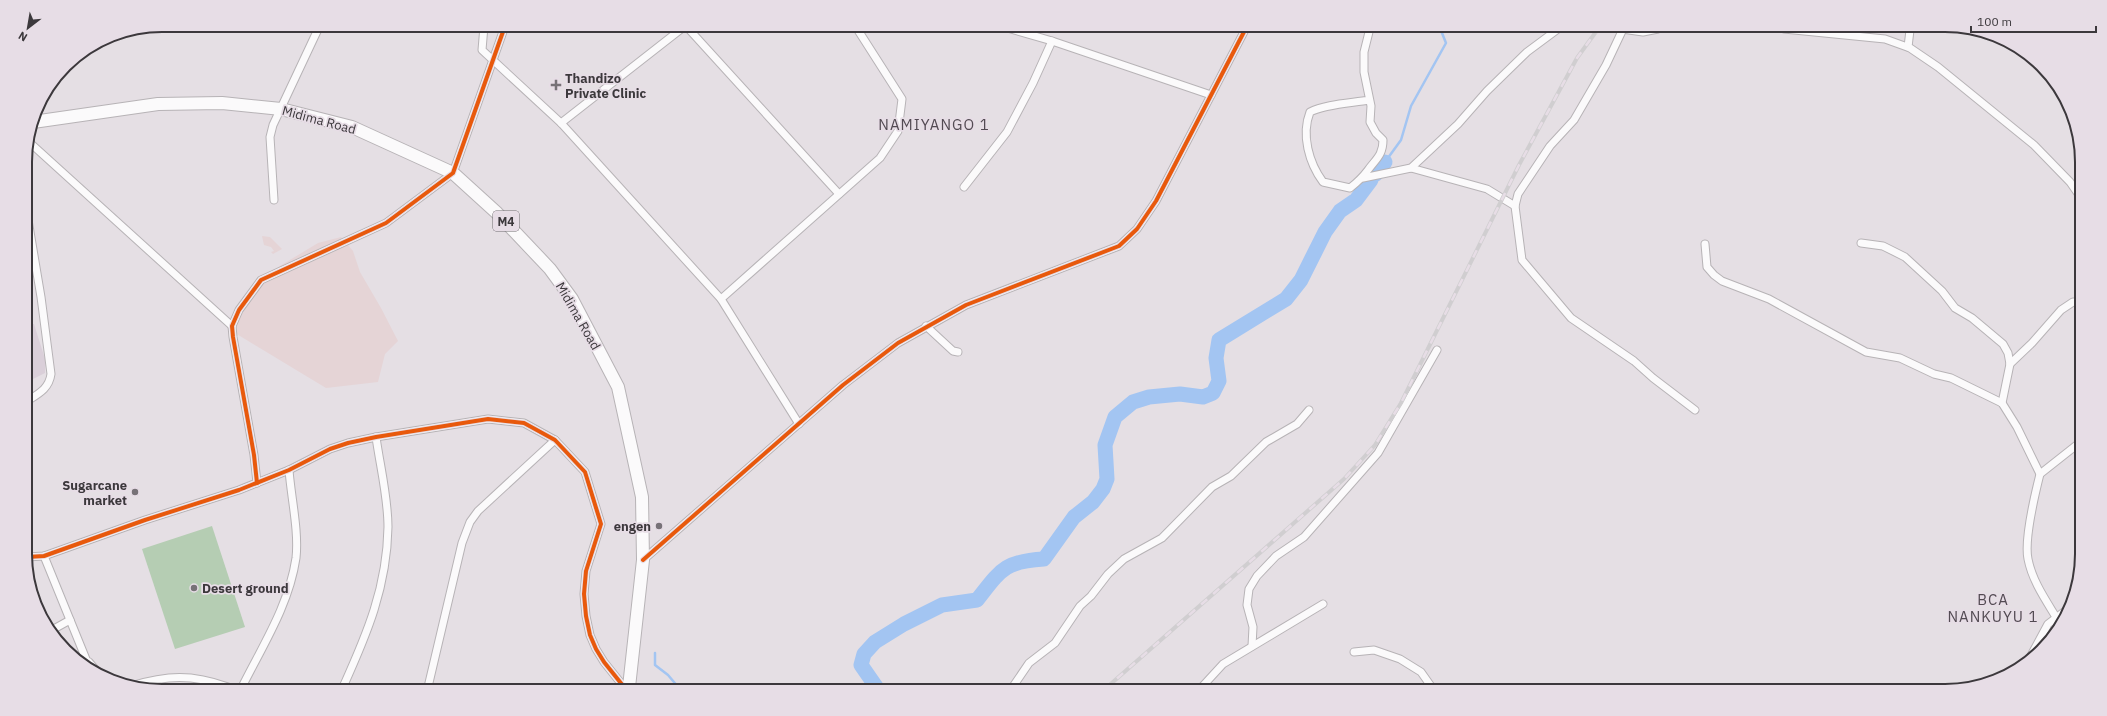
<svg xmlns="http://www.w3.org/2000/svg" width="2107" height="716" font-family="'IBM Plex Sans',sans-serif">
  <style>
    .industrial { fill: #e5d4d6 }
    .built { fill: #dacfd9 }
    .green { fill: #b5cdb3 }
    .lines { fill: none; stroke-linecap: round; stroke-linejoin: round }
    .stream { stroke: #a3c5f2; stroke-width: 2.5 }
    .river { stroke: #a3c5f2; stroke-width: 15 }
    .street-casing { stroke: #b7b3b6; stroke-width: 9 }
    .primary-casing { stroke: #b7b3b6; stroke-width: 14 }
    .street { stroke: #fbfafb; stroke-width: 7 }
    .primary { stroke: #fbfafb; stroke-width: 12 }
    .rail-casing { stroke: #d0ced0; stroke-width: 4 }
    .rail { stroke: #e7dde6; stroke-width: 2.5; stroke-dasharray: 8; stroke-linecap: butt }
    .cycleway-casing { stroke: #e7dde6; stroke-width: 6 }
    .cycleway { stroke: #e8590c; stroke-width: 4 }
    .poi-dot { fill: #777277; stroke: #e7dde6; stroke-width: 1.5 }
    .labels { text-anchor: middle; dominant-baseline: central; stroke-width: 3.5; stroke-linejoin: round; paint-order: stroke }
    .shield { fill: #e7dde6; stroke: #6f6a6f; stroke-width: 1 }
    .shield-label { font-size: 12px; font-weight: bold; fill: #3c383c }
    .poi-label { font-size: 13px; font-weight: bold; fill: #3c383c; stroke: #e7dde6; text-anchor: start }
    .street-label { font-size: 13px; fill: #3c383c; stroke: #e7dde6 }
    .quarter-label { font-size: 15px; letter-spacing: 1px; fill: #534b53; stroke: #e7dde6 }
    .rim { fill: none; stroke: #3c383c; stroke-width: 2 }
  </style>
  <rect width="100%" height="100%" fill="#e5dfe4"/>
  <g class="industrial">
    <polygon points="262,236 270,237 282,249 273,254 271,252 274,251 271,247 264,245"/>
    <polygon points="341,237 353,251 360,272 381,308 398,341 385,354 378,382 326,388 235,333 241,302 260,278 318,243"/>
  </g>
  <polygon class="built" points="34,324 45,359 45,373 27,382 26,324"/>
  <polygon class="green" points="212,526 245,627 175,649 142,549"/>
  <g class="lines">
    <g class="stream">
      <polyline points="1385,162 1401,140 1411,106 1446,43 1440,28"/>
      <polyline points="655,653 655,665 668,675 679,688"/>
    </g>
    <g class="river">
      <polyline points="1376,174 1385,162"/>
      <path d="M877,688L861,665L864,654L875,642L904,624L942,605L977,600C1000,571 1004,561 1044,559L1074,517L1093,502L1103,489L1107,479L1105,445L1115,417L1133,402L1149,397L1180,394L1203,397L1213,393L1219,381L1216,358L1219,340L1286,299L1301,280L1325,232L1340,211L1356,200L1371,180"/>
    </g>
    <g class="street-casing">
      <g id="street">
        <polyline points="484,26 482,50 561,123 721,299"/>
        <polyline points="686,26 839,194"/>
        <polyline points="1004,27 1052,41 1211,95"/>
        <polyline points="1622,29 1643,32 1658,29"/>
        <polyline points="1623,29 1606,65 1574,120 1550,146 1518,194 1515,206 1522,260 1571,318 1634,361 1653,378 1695,410"/>
        <polyline points="1784,29 1885,39 1910,48 1938,67 2034,145 2070,182 2079,195"/>
        <polyline points="1908,47 1910,30"/>
        <path d="M1369,100C1352,103 1325,104 1310,112C1301,135 1309,163 1323,182L1350,188C1359,181 1362,178 1368,170C1376,159 1383,155 1383,140L1376,133L1370,122L1371,106L1364,72V52L1370,28"/>
        <polyline points="561,123 685,26"/>
        <polyline points="28,141 232,326"/>
        <polyline points="1411,168 1487,189 1515,206"/>
        <polyline points="1363,178 1411,168 1458,124 1487,91 1527,52 1558,29"/>
        <polyline points="964,187 1007,132 1033,83 1052,41"/>
        <polyline points="274,200 270,137 273,125 320,25"/>
        <path d="M26,208L41,297L51,374C49,389 38,394 27,401"/>
        <polyline points="1861,243 1883,246 1905,257 1942,291 1955,308 1972,318 2003,344 2008,353 2010,364 2002,403"/>
        <polyline points="1705,244 1707,267 1714,275 1722,281 1769,299 1866,352 1900,358 1934,374 1951,378 2002,403 2017,427 2040,474"/>
        <polyline points="926,326 953,351 958,352"/>
        <polyline points="2010,364 2032,343 2061,310 2073,302 2079,302"/>
        <polyline points="799,424 721,299 880,158 898,131 902,99 856,27"/>
        <polyline points="257,483 254,455 233,337 232,326 239,310 261,280 386,223 453,173 505,26"/>
        <polyline points="44,556 90,669"/>
        <polyline points="27,557 44,556 145,520 239,490 289,470 330,449 348,443 376,437 488,419 524,423 555,440 585,472 601,524 586,571 584,594 586,616 590,635 596,649 604,662 624,687"/>
        <polyline points="643,560 843,385 898,343 966,305 1119,246 1137,229 1156,201 1246,28"/>
        <path d="M2056,617C2045,599 2032,580 2028,559C2024,540 2035,494 2040,474L2078,444"/>
        <polyline points="52,630 70,620"/>
        <polyline points="1252,646 1253,627 1247,605 1249,589 1257,576 1276,556 1304,537 1378,453 1437,350"/>
        <polyline points="1354,652 1374,650 1400,659 1421,672 1433,689"/>
        <polyline points="89,662 101,676"/>
        <polyline points="2027,663 2048,624 2069,608"/>
        <path d="M131,686C167,675 192,674 228,687"/>
        <path d="M242,687C263,645 289,605 296,558C299,531 291,497 289,470"/>
        <path d="M343,687C367,634 387,587 388,527C388,497 380,466 376,437"/>
        <polyline points="428,687 462,543 470,522 478,511 555,440"/>
        <polyline points="1012,688 1029,663 1055,643 1080,606 1091,596 1108,574 1124,559 1162,538 1212,487 1231,476 1266,442 1297,424 1309,410"/>
        <polyline points="1200,689 1223,664 1323,604"/>
      </g>
    </g>
    <g class="primary-casing">
      <polyline id="primary" points="33,122 158,104 222,103 281,109 352,127 453,173 497,213 550,269 572,299 618,387 642,497 643,560 629,687"/>
    </g>
    <use href="#street" class="street"/>
    <use href="#primary" class="primary"/>
    <g class="rail-casing">
      <polyline id="rail" points="1105,689 1344,479 1375,445 1401,403 1519,165 1577,58 1598,29"/>
    </g>
    <use href="#rail" class="rail"/>
    <g class="cycleway-casing">
      <g id="cycleway">
        <polyline points="257,483 254,455 233,337 232,326 239,310 261,280 386,223 453,173 505,26"/>
        <polyline points="27,557 44,556 145,520 239,490 289,470 330,449 348,443 376,437 488,419 524,423 555,440 585,472 601,524 586,571 584,594 586,616 590,635 596,649 604,662 624,687"/>
        <polyline points="643,560 843,385 898,343 966,305 1119,246 1137,229 1156,201 1246,28"/>
      </g>
    </g>
    <use href="#cycleway" class="cycleway"/>
  </g>
  <g class="poi-dot">
    <path d="M554 79h4v4h4v4h-4v4h-4v-4h-4v-4h4z"/>
    <circle cx="135" cy="492" r="4"/>
    <circle cx="659" cy="526" r="4"/>
    <circle cx="194" cy="588" r="4"/>
  </g>
  <g class="labels">
    <rect class="shield" x="493" y="211" width="26" height="20" rx="3"/>
    <g class="shield-label">
      <text x="506" y="221">M4</text>
    </g>
    <g class="poi-label">
      <text x="565" y="78">Thandizo<tspan x="565" dy="15">Private Clinic</tspan></text>
      <text x="127" y="485" text-anchor="end">Sugarcane<tspan x="127" dy="15">market</tspan></text>
      <text x="651" y="526" text-anchor="end">engen</text>
      <text x="202" y="588">Desert ground</text>
    </g>
    <g class="street-label">
      <text transform="translate(319 120) rotate(15)">Midima Road</text>
      <text transform="translate(578 316) rotate(60)">Midima Road</text>
    </g>
    <g class="quarter-label">
      <text x="934" y="124">NAMIYANGO 1</text>
      <text x="1993" y="599">BCA<tspan x="1993" dy="17">NANKUYU 1</tspan></text>
    </g>
  </g>
  <path d="M0 0H2107V716H0ZM162 32H1945A130 130 0 0 1 2075 162V554A130 130 0 0 1 1945 684H162A130 130 0 0 1 32 554V162A130 130 0 0 1 162 32Z" fill="#e7dde6" fill-rule="evenodd"/>
  <path class="rim" d="M162 32H1945A130 130 0 0 1 2075 162V554A130 130 0 0 1 1945 684H162A130 130 0 0 1 32 554V162A130 130 0 0 1 162 32Z"/>
  <g transform="translate(28 28) rotate(211)" stroke="#e7dde6" stroke-width="3" paint-order="stroke">
  <path d="M0-3L7 15L0 10L-7 15Z" fill="#3c383c"/>
  <text y="-6" font-size="11" font-weight="bold" text-anchor="middle" fill="#3c383c">N</text>
  </g>
  <path d="M1971 26v6h125v-6" fill="none" stroke="#3c383c" stroke-width="2"/>
  <text x="1977" y="26" font-size="12" fill="#3c383c" stroke="#e7dde6" stroke-width="3" paint-order="stroke">100 m</text>
</svg>
